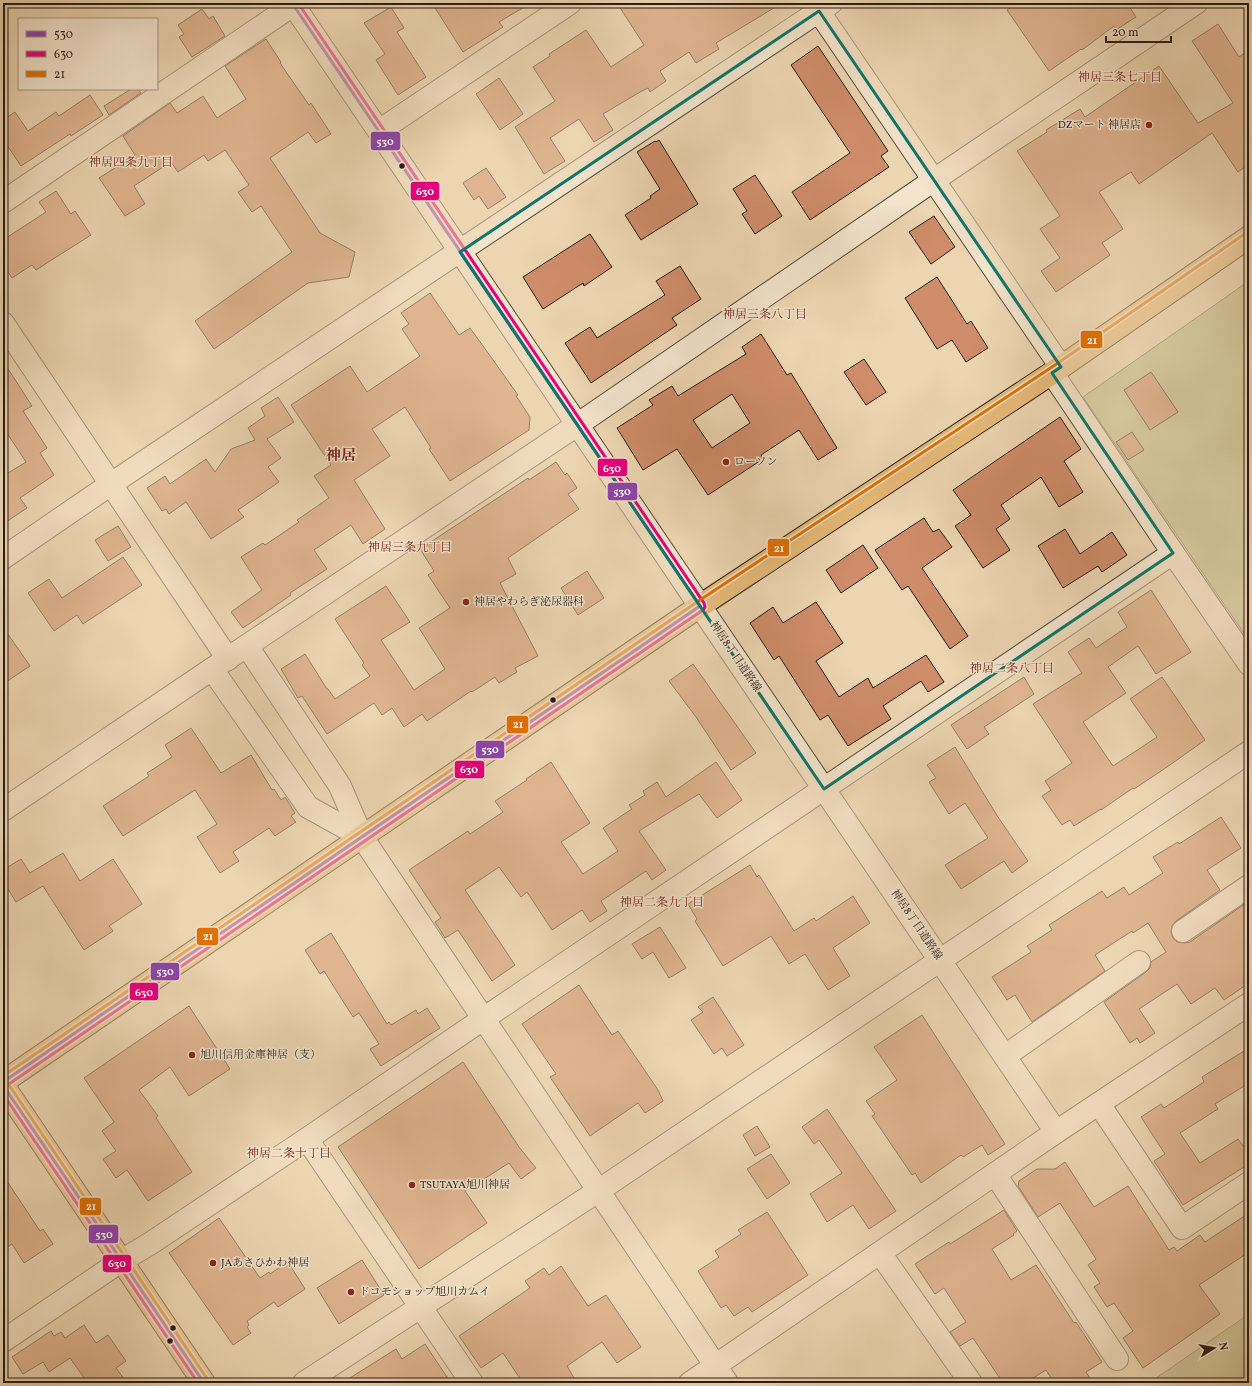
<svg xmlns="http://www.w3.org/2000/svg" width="1252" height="1386" font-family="Vollkorn,'Noto Serif JP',serif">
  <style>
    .green { fill: #babd8a; stroke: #716c50 }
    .building { fill: #ce8c6a; stroke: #281c16; fill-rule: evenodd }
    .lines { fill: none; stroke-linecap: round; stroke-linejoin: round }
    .minor-casing { stroke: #594a3d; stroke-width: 24 }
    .major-casing { stroke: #281c16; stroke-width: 24 }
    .minor { stroke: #f3e4cc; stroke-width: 22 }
    .major { stroke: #e6ba78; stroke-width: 22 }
    .bus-1-casing { stroke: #f3e4cc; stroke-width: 6 }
    .bus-2-casing { stroke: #f3e4cc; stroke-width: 6 }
    .bus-3-casing { stroke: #f3e4cc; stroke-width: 6 }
    .bus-1 { stroke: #8e44ad; stroke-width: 3 }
    .bus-2 { stroke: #e5007d; stroke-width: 3 }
    .bus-3 { stroke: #df7103; stroke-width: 3 }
    .marked { fill: none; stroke: #0f766e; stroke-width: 3; stroke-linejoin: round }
    .poi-dot { fill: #8f2418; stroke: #f3e4cc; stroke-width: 1.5 }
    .bus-dot { fill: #281c16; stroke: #f3e4cc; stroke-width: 1.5 }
    .labels { text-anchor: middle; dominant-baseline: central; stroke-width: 3; stroke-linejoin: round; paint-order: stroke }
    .poi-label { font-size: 11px; fill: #281c16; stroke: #f3e4cc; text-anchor: start }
    .street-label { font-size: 11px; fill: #281c16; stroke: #f3e4cc }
    .neighbourhood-label { font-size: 12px; fill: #7a1f14; stroke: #f3e4cc }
    .district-label { font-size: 15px; font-weight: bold; fill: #7a1f14; stroke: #f3e4cc }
    .line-badge { stroke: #f3e4cc; stroke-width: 1.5 }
    .badge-label { font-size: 11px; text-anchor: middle; font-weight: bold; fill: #fff }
  </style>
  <rect width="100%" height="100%" fill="#ecd5b1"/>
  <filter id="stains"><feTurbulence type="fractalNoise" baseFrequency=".005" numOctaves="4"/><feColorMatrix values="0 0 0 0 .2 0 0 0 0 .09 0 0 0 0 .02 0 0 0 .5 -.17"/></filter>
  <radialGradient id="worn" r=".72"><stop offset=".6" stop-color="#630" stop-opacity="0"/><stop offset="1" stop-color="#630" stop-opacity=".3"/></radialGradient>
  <g class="green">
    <polygon points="1249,281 1249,641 1083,397"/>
    <polygon points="1249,1314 1249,1383 1149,1383"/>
  </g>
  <g class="building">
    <polygon points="432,3 531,3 499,22 503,27 463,52"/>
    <polygon points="617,3 782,3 716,43 719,49 696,63 689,52 660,71 666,81 650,92 648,88 640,92 603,114 613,130 594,142 579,119 550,138 565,161 544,174 515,127 555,101 533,67 550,56 549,54 586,30 611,67 644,45"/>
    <polygon points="1018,3 1127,3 1136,17 1116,30 1114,26 1082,50 1081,49 1049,71 1007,10"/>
    <polygon points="391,7 404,28 397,32 426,77 398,95 376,60 385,54 364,23"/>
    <polygon points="202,9 209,19 213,16 225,36 192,57 179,37 184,34 178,25"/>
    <polygon points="1218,24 1239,57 1249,50 1249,164 1238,172 1212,133 1139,184 1131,172 1099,192 1123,229 1102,243 1110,255 1056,292 1041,271 1060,258 1040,229 1060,216 1017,151 1047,132 1046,130 1080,109 1085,117 1159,66 1198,123 1233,103 1192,41"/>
    <polygon points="266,39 281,62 280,63 309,105 311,103 331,134 316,143 308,132 270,158 320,233 355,252 349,277 308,283 214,349 195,321 292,252 261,206 252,212 238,192 249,185 225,150 208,161 204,155 178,172 171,162 134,186 145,204 125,216 99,178 135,155 123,136 170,103 177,113 203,96 217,118 246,99 225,66"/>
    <polygon points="818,46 888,151 881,156 889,167 810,220 792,192 850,153 791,65"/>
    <polygon points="499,78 523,114 500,130 476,94"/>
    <polygon points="131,89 138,89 141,93 109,115 104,106"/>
    <polygon points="90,95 103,115 71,136 70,134 21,166 3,139 3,120 15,112 28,131 56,112 59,116"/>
    <polygon points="659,140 698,204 641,240 625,215 651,198 650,196 660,189 637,152 655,141 656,142"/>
    <polygon points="486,168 506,197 488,209 479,196 474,200 463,183"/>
    <polygon points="755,175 782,216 755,234 742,214 747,211 733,189"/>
    <polygon points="56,191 71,214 75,211 91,235 36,270 32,265 12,278 3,264 3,240 46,212 39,202"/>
    <polygon points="934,216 955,247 931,264 909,232"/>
    <polygon points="590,234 612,267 584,286 583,283 543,309 523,277"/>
    <polygon points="680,266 701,299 672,318 677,325 591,383 565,343 590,327 597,338 665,295 656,281"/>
    <polygon points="937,277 967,324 971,321 988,348 966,362 952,340 937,349 905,298"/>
    <polygon points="430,293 459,335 470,328 491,357 518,395 516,396 530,417 529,430 450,481 429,449 431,448 405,407 372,429 390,456 354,480 385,529 363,544 351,525 314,550 327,569 290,593 291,595 243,628 231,612 262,590 241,557 263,543 265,545 299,522 297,520 329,498 314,476 331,465 291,405 350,366 367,392 420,356 402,329 409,324 401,313"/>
    <path d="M761,334L787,375L791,373L837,448L818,460L799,430L761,455L763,459L708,495L677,449L643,470L617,428L653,405L649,400L672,386L678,396L746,354L742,347ZM732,394L750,423L712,448L693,420Z"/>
    <polygon points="864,359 886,392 866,405 844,372"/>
    <polygon points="3,361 32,406 23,411 47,448 40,453 54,475 20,498 27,508 3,524 3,472 5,475 26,462 3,427"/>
    <polygon points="1151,372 1178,412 1150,430 1124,390"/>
    <polygon points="278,397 294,422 267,439 281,458 268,467 279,482 238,510 244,517 211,539 186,502 169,514 166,509 162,511 147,488 165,476 170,484 206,459 215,472 231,449 255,440 248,428 265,416 261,408"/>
    <polygon points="1060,417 1081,449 1064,461 1083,492 1059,507 1041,477 1001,505 1010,519 996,529 1010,550 983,568 955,526 971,515 953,490"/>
    <polygon points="1132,432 1144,450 1128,460 1116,442"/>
    <polygon points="556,462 565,475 567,473 577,488 568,494 579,509 508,558 516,574 500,583 538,656 515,668 517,672 499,683 495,677 472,692 471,691 427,721 422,714 404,727 392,708 382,715 374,703 327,734 302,696 298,698 281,669 305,654 327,689 328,689 335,699 370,676 362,665 364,663 335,619 386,586 410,622 381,640 414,690 445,669 419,628 450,608 428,575 434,571 420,549 528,478 529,480"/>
    <polygon points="924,518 933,532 939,529 952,547 922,568 968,636 950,649 908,586 902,590 875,550"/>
    <polygon points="118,526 131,547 108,561 95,540"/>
    <polygon points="1065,529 1080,554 1112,532 1127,555 1102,572 1098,566 1063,588 1038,546"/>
    <polygon points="863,545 878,568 841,593 826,570"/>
    <polygon points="123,557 142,585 83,624 77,615 54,631 28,593 49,579 62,598"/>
    <polygon points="587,571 604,598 578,615 561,588"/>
    <polygon points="1151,590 1191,652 1156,674 1138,646 1108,667 1126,693 1083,722 1113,766 1157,737 1130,699 1162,677 1205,740 1167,767 1134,789 1133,788 1101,810 1101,809 1074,826 1070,820 1062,825 1042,796 1051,790 1045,781 1072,763 1033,704 1082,673 1068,652 1089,638 1096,648 1127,627 1118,612"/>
    <polygon points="816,602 843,643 816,661 839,697 868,678 873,688 926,655 944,682 928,692 921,681 883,706 891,719 848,746 828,715 820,720 779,656 774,660 750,623 773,607 783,623"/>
    <polygon points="3,627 30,666 3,684"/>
    <polygon points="693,664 756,753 731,770 696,717 669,681"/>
    <polygon points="1024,677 1034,694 984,727 989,734 967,749 951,725"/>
    <polygon points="191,728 221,773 251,755 272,790 274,789 281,800 285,797 295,813 291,816 296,822 275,836 269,828 233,852 239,861 220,873 197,837 217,824 195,790 123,836 103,806 149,776 147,773 172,757 165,745"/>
    <polygon points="955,747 998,817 1028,861 1012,873 1004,861 961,889 945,865 988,838 965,803 949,814 929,782 936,778 927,765"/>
    <polygon points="551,762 590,823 561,842 583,874 618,851 603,828 632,809 629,805 645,795 643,791 657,782 666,797 716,762 742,800 717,818 699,794 639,831 666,870 652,880 646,871 601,901 607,911 590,922 582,910 552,930 527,892 521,897 499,867 465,890 515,965 492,981 458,930 445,938 435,922 441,918 409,870 468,831 470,834 503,812 495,801 527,780 526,779"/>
    <polygon points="1221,817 1241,848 1207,870 1220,890 1176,921 1172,926 1171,932 1173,938 1177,942 1184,943 1190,942 1249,901 1249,983 1224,1000 1215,988 1191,1004 1177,984 1139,1009 1155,1033 1140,1043 1137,1038 1130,1043 1104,1002 1146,972 1150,968 1151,962 1166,952 1148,923 1133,933 1132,931 1095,955 1105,971 1032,1022 1015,995 1007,1000 992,977 1031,952 1027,946 1052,930 1049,925 1102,891 1107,898 1124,887 1129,895 1163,873 1153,857 1178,842 1179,844"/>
    <polygon points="63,853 80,881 113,859 142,904 109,926 113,931 84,950 43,886 16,902 3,881 3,870 21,859 30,873"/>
    <polygon points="750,865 757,877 759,875 794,931 814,918 816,921 853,896 870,923 833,948 850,976 828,990 805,954 789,964 771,936 723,966 695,921 697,919 688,904"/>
    <polygon points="660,927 686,968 669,978 653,952 642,959 632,944"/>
    <polygon points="331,933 387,1024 389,1022 391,1025 416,1010 418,1014 427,1008 440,1028 381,1066 370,1049 379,1044 359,1013 353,1017 324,971 320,974 305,950"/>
    <polygon points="579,985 612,1035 618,1031 658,1090 663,1101 645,1113 638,1103 590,1136 550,1077 556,1074 522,1024"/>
    <polygon points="713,997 744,1045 727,1056 722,1048 714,1054 691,1020 703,1012 698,1007"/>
    <polygon points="189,1006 230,1069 189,1096 170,1067 139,1090 158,1116 156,1118 192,1172 148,1201 127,1170 116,1178 103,1159 116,1151 102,1131 114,1122 84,1078"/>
    <polygon points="922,1015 1005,1144 988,1155 982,1145 963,1157 961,1155 921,1183 915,1173 912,1175 872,1116 875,1114 866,1101 897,1080 874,1047"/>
    <polygon points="1249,1048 1249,1083 1215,1104 1218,1109 1180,1133 1200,1163 1238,1139 1243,1146 1249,1143 1249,1164 1183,1205 1154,1161 1165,1154 1141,1117 1161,1104 1164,1108 1204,1082 1202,1077"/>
    <polygon points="463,1062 519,1147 536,1168 521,1179 509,1163 465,1191 487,1223 419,1269 338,1147"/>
    <polygon points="827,1109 896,1211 869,1229 853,1205 827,1222 810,1194 842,1173 819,1140 814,1144 802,1127"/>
    <polygon points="757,1126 770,1147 755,1156 743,1135"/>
    <polygon points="771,1154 790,1183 767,1199 747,1169"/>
    <polygon points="1065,1162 1094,1207 1128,1186 1169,1250 1174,1247 1177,1251 1200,1235 1205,1242 1249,1213 1249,1252 1199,1285 1220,1314 1143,1368 1123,1338 1133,1331 1114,1303 1107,1307 1094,1287 1100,1283 1088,1265 1096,1259 1060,1203 1038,1217 1018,1186 1019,1181 1037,1169 1055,1169"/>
    <polygon points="3,1175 40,1231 43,1229 53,1244 24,1263 12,1244 3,1250"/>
    <polygon points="1004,1210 1017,1231 1013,1234 1014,1235 992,1249 1011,1280 1036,1265 1074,1323 1076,1322 1102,1362 1086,1372 1093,1383 1054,1383 1046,1370 1025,1383 1003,1383 973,1338 960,1346 950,1332 966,1322 944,1288 935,1294 915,1264 949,1242 950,1244"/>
    <polygon points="767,1212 808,1275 752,1312 748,1307 734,1316 726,1305 721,1308 698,1271 719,1257 715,1251 741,1234 738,1230"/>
    <polygon points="219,1218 260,1278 269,1272 270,1274 288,1262 305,1289 278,1307 274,1302 247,1321 249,1325 247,1327 251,1333 233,1345 169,1253"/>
    <polygon points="362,1260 384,1295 339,1324 317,1288"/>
    <polygon points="561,1266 588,1306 606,1295 641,1347 617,1363 602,1342 567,1366 577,1383 523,1383 503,1353 481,1368 459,1336 530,1288 525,1281 544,1268 549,1275"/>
    <polygon points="84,1325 96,1343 108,1335 126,1361 116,1368 127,1383 95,1383 92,1379 87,1382 70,1358 49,1372 43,1362 23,1374 12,1357 51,1331 54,1336 61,1332 65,1338"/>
    <polygon points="425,1344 451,1383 342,1383 396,1349 402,1359"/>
  </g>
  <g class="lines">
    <g class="minor-casing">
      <g id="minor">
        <polyline points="292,3 1056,1132"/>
        <polyline points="813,3 1061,367"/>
        <polyline points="379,131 570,3"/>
        <polyline points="3,202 293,5"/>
        <polyline points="3,323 228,659"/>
        <polyline points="1052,373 1173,553 1249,664"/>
        <polyline points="3,558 111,484 831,3"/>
        <polyline points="247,646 340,786 362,837 727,1383"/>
        <polyline points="212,669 308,807 362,837"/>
        <polyline points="3,810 212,669 577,425 934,180 1196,3"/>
        <polyline points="1183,931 1249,886"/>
        <polyline points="1005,1056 1139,962"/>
        <polyline points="1099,1104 1182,1228 1249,1183"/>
        <polyline points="307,1139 472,1383"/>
        <polyline points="995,1174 1117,1359"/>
        <polyline points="880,1253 971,1383"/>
        <polyline points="3,1341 121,1261 151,1243 307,1139 483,1019 1173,553"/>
        <polyline points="304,1383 598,1191 1249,752"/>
        <polyline points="690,1383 1056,1132 1249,1004"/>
      </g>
    </g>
    <g class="major-casing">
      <g id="major">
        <polyline points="3,1082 700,606 1061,367 1249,237"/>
        <polyline points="3,1085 204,1383"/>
      </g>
    </g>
    <use href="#minor" class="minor"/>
    <use href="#major" class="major"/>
    <g class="bus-1-casing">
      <g id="bus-1">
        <polyline points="3,1082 700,606 292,3"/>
        <polyline points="3,1085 204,1383"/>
      </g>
    </g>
    <g class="bus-2-casing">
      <g id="bus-2">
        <polyline points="6,1086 703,610 705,607 704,603 298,3"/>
        <polyline points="3,1094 198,1383"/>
      </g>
    </g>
    <g class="bus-3-casing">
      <g id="bus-3">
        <polyline points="3,1076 697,602 1058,363 1246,233"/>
        <polyline points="7,1082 208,1380"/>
      </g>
    </g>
    <use href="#bus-1" class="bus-1"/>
    <use href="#bus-2" class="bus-2"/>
    <use href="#bus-3" class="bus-3"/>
  </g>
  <path d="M0 0H1252V1386H0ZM819,11L1061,367L1052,373L1173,553L824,789L460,252Z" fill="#ecd5b1" fill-opacity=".55" fill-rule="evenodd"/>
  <path class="marked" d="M819,11L1061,367L1052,373L1173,553L824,789L460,252Z"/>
  <g class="poi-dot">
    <circle cx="1149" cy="125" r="4"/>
    <circle cx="726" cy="462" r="4"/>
    <circle cx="466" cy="602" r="4"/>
    <circle cx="192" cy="1055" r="4"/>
    <circle cx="412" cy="1185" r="4"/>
    <circle cx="213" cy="1263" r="4"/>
    <circle cx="351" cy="1292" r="4"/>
  </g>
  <g class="bus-dot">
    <circle cx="402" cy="166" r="3.5"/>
    <circle cx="553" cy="700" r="3.5"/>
    <circle cx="173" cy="1328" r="3.5"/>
    <circle cx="170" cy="1341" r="3.5"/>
  </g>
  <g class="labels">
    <g class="poi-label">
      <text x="1141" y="125" text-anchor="end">DZマート 神居店</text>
      <text x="734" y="462">ローソン</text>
      <text x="474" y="602">神居やわらぎ泌尿器科</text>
      <text x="200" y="1055">旭川信用金庫神居（支）</text>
      <text x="420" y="1185">TSUTAYA旭川神居</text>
      <text x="221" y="1263">JAあさひかわ神居</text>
      <text x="359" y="1292">ドコモショップ旭川カムイ</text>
    </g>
    <g class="street-label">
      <text transform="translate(735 657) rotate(56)">神居8丁目道路線</text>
      <text transform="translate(916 925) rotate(56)">神居8丁目道路線</text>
    </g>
    <g class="neighbourhood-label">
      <text x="1120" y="78">神居三条七丁目</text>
      <text x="131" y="163">神居四条九丁目</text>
      <text x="765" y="315">神居三条八丁目</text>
      <text x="410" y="548">神居三条九丁目</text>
      <text x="1012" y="669">神居二条八丁目</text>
      <text x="662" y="903">神居二条九丁目</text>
      <text x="289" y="1154">神居二条十丁目</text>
    </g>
    <g class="district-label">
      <text x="341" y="456">神居</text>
    </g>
  </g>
  <g class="line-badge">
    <rect x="370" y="131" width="31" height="20" rx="4" fill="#8e44ad"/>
    <rect x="410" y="181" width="30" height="20" rx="4" fill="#e5007d"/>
    <rect x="1080" y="330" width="23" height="19" rx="4" fill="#df7103"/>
    <rect x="597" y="458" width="31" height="19" rx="4" fill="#e5007d"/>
    <rect x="607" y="482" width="31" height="19" rx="4" fill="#8e44ad"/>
    <rect x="767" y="538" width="23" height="19" rx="4" fill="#df7103"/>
    <rect x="506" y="715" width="23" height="19" rx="4" fill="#df7103"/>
    <rect x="475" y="740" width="30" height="19" rx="4" fill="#8e44ad"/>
    <rect x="454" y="760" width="31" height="19" rx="4" fill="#e5007d"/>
    <rect x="196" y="927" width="23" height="19" rx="4" fill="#df7103"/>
    <rect x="150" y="962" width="30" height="19" rx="4" fill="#8e44ad"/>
    <rect x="129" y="982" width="30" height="19" rx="4" fill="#e5007d"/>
    <rect x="79" y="1197" width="23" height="19" rx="4" fill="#df7103"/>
    <rect x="88" y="1224" width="31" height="20" rx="4" fill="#8e44ad"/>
    <rect x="102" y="1254" width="30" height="19" rx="4" fill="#e5007d"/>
  </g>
  <g class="badge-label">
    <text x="385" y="145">530</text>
    <text x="425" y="195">630</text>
    <text x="1092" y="344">21</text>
    <text x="612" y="472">630</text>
    <text x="622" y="495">530</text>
    <text x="779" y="552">21</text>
    <text x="518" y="728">21</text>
    <text x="490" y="753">530</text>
    <text x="469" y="773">630</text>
    <text x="208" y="940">21</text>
    <text x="165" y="975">530</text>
    <text x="144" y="996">630</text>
    <text x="91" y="1210">21</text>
    <text x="104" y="1238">530</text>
    <text x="117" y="1267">630</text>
  </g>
  <rect width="1252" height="1386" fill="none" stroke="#ecd5b1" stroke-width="16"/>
  <rect x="4" y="4" width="1244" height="1378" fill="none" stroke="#281c16" stroke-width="2"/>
  <rect x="8" y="8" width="1236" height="1370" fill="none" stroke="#281c16"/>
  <rect x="18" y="18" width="140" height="72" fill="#f3e4cc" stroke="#a29483"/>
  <rect x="26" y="31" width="20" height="6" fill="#8e44ad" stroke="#a29483"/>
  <text x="54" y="38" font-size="12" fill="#281c16">530</text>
  <rect x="26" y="51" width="20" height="6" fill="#e5007d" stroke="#a29483"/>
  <text x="54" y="58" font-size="12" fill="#281c16">630</text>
  <rect x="26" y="71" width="20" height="6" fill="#df7103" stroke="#a29483"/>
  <text x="54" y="78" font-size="12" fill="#281c16">21</text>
  <g transform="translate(1214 1348) rotate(79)" stroke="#f3e4cc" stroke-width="3" paint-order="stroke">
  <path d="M0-3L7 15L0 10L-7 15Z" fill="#281c16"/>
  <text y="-6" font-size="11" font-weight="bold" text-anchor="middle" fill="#281c16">N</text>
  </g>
  <path d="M1106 36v6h65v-6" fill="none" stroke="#281c16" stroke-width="2"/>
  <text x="1112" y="36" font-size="12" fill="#281c16" stroke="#f3e4cc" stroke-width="3" paint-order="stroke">20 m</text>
  <rect width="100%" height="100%" filter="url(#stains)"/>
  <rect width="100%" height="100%" fill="url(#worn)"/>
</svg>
